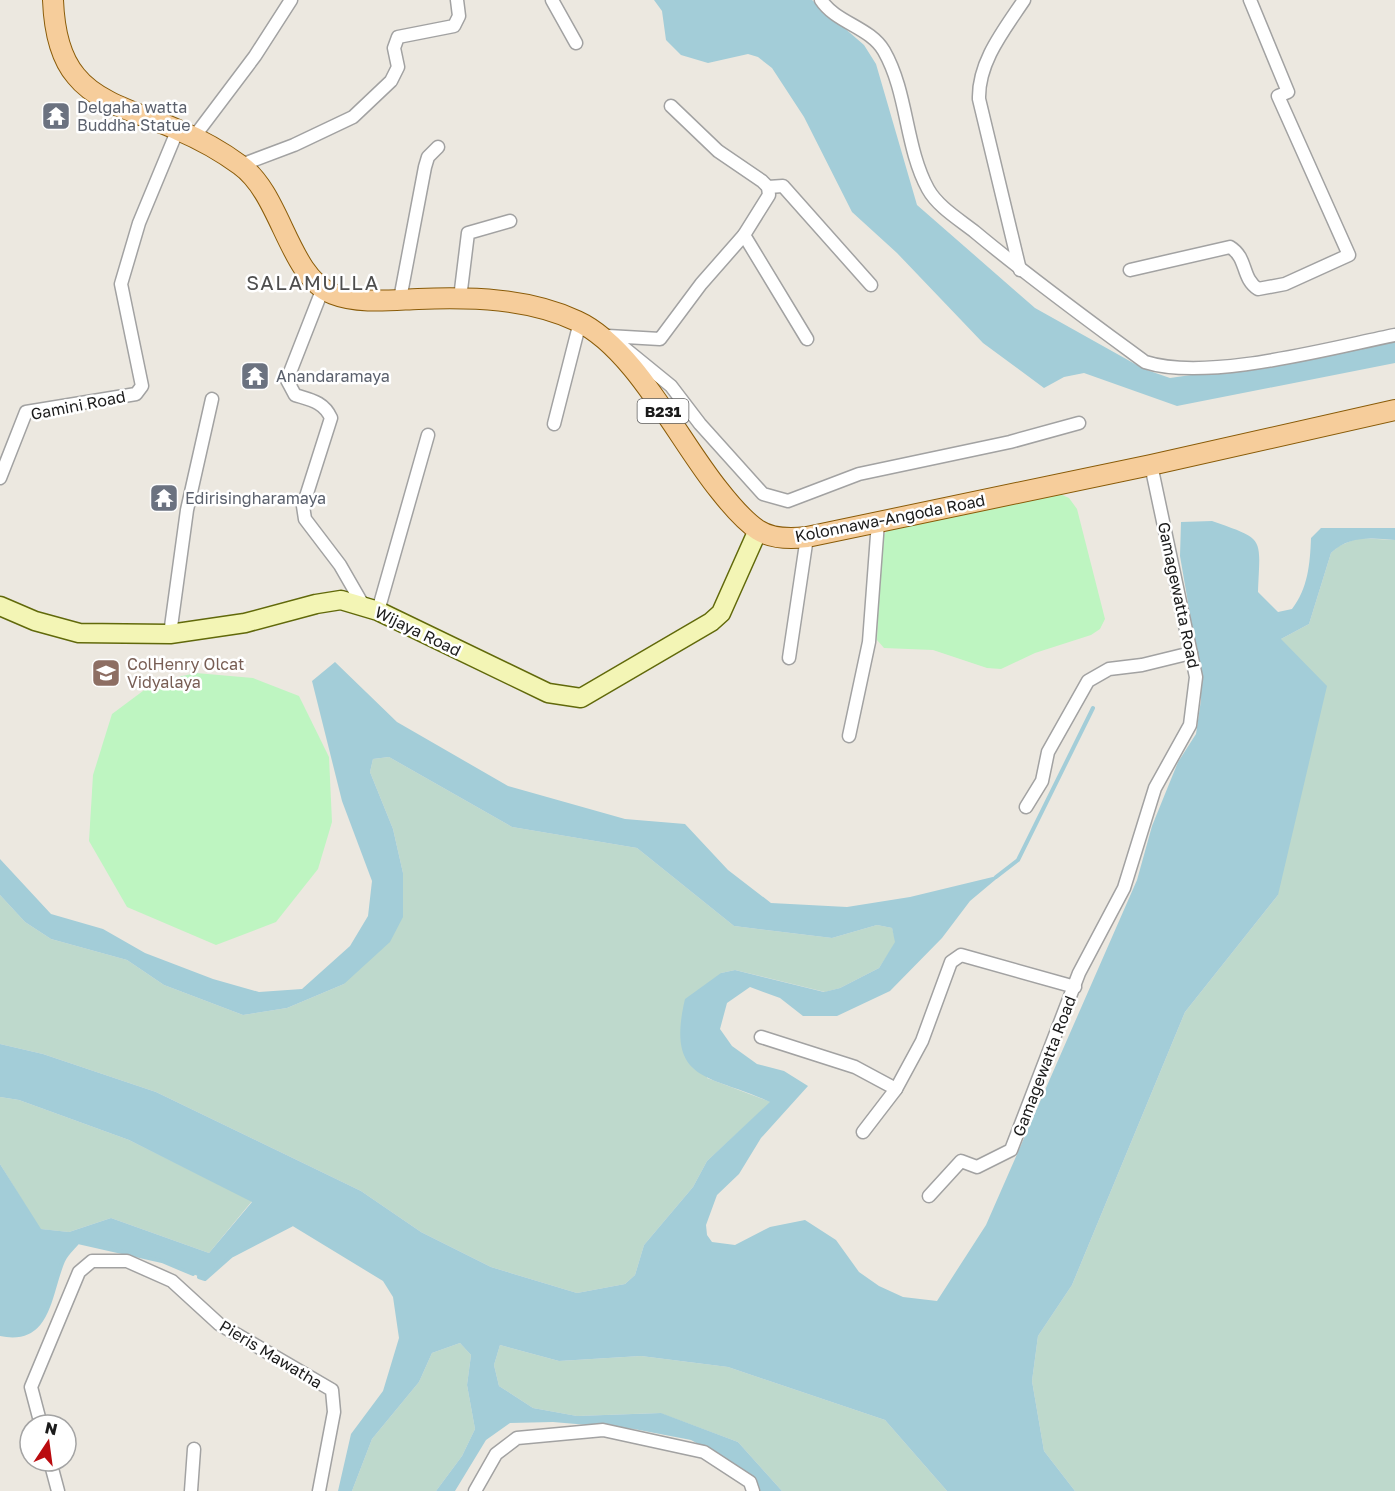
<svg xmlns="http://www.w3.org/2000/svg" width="1395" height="1491" font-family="'Golos Text',sans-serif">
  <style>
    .wetland { fill: #bed9cc }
    .park { fill: #bef5c1 }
    .water { fill: #a3cdd8 }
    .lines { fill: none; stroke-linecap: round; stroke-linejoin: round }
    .stream { stroke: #a3cdd8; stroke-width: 4 }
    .street-casing { stroke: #a2a2a2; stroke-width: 15 }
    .secondary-casing { stroke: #61690a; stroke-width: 21 }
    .primary-casing { stroke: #895b08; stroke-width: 22 }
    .street { stroke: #fff; stroke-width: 12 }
    .secondary { stroke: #f3f5b5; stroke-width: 18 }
    .primary { stroke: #f6cd9b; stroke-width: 20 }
    .labels { text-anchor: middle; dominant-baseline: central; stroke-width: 5; stroke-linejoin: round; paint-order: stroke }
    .shield { fill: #fff; stroke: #5f5f5f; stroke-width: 1.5 }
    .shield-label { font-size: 15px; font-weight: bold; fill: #1b1b1b }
    .worship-label { font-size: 16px; fill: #5b616d; stroke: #fff; text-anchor: start }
    .street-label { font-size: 16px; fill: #1b1b1b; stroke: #fff }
    .education-label { font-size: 16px; fill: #785e54; stroke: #fff; text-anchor: start }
    .quarter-label { font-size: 20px; letter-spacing: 1.5px; fill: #4e4e4e; stroke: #fff }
  </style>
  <rect width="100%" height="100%" fill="#ece8e0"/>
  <g class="wetland">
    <polygon points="1358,538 1395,540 1395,1491 1075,1491 1044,1451 1032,1381 1038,1336 1072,1285 1185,1012 1278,895 1281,639 1309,624 1331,553 1339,546"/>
    <polygon points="389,757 512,827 637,848 734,926 832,938 877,925 892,928 896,942 879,968 840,988 825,992 735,970 721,973 707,1078 771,1102 707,1161 693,1187 644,1245 635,1275 625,1284 577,1293 491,1267 421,1232 361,1191 156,1092 43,1054 0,1044 0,895 25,922 51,939 127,960 164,985 243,1015 287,1008 344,984 403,873 393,829 370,772 373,759"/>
    <polygon points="0,1097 19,1100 129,1140 252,1201 209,1253 111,1218 69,1232 40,1229 0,1164"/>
    <polygon points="460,1343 471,1355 467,1385 475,1429 462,1456 436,1491 352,1491 372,1439 419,1382 432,1353"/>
    <polygon points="500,1345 559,1361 641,1356 728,1367 885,1420 947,1491 782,1491 738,1442 660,1413 577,1416 533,1408 499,1386 494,1365"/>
  </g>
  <g class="park">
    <polygon points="1060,494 1069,498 1077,509 1105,619 1100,629 1091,635 1035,653 1001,669 987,668 933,650 884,648 877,640 881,540 887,530"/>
    <polygon points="196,673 253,678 299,696 329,757 332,822 318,869 276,922 216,945 127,907 89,841 93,775 112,714 155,682"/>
  </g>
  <g class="water">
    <polygon points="654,0 812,0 864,45 876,64 917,205 1035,308 1144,369 1170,378 1254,366 1395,339 1395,363 1177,406 1084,373 1064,377 1044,388 983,343 897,253 852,212 804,117 772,68 758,57 748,54 708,63 681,55 666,40 662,11"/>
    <path d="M1212,521C1266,540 1260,536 1258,592L1278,612L1292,609C1308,588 1310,564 1311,538L1321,528H1395V540C1371,538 1350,535 1331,553L1309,624L1281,639L1327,686L1278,895L1185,1012L1072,1285L1038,1336L1032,1381L1044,1451L1075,1491H947L885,1420L728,1367L641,1356L559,1361L500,1345L494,1365L499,1386L533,1408L577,1416L661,1413L738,1442L782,1491H760L743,1469L691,1440L634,1429L553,1422L510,1423L486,1440L455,1491H436L462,1456L475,1429L467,1385L471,1355L460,1343L432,1353L419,1382L372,1439L352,1491H338L351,1434L383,1391L399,1338L393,1297L383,1281L291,1225L231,1256L205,1279L162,1261L78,1242C73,1248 66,1254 63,1261C49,1293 50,1346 0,1334V1164L41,1229L69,1232L111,1218L209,1253L252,1202L129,1140L19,1100L0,1097V1044L43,1054L156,1092L361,1191L421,1232L491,1267L577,1293L625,1284L635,1275L644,1245L693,1187L707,1161L770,1102C711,1074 665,1084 685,999L721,973L735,970L824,992L840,988L879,968L895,942L892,928L877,925L832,938L734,926L637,848L512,827L389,757L373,759L370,772L393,829L403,873V917L390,942L344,984L287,1008L243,1015L164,985L127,960L51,939L25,922L0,895V859L51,914L103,929L145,953L213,979L259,992L302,989L350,946L368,916L372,881L342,801L312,681L335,662L397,722L508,786L625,819L685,824L728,870L771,903L847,907L910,897L1001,875L970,901L942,938L890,991L837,1016H803L780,998L750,987L727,1003L720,1029L732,1046L757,1064L784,1071L808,1086L761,1138L739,1174L717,1195L706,1225L707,1235L712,1242L735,1245L770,1227L805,1220L836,1240L859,1272L879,1286L903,1297L937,1301L986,1225L1137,880L1152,826L1178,762L1196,734L1201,700L1197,655L1180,556L1181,522Z"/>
  </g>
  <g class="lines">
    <g class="stream">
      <polyline points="996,877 1018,860 1093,708"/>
      <polyline points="199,1277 205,1279 231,1256 291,1225"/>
      <path d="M0,1334C50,1345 49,1293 63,1261C66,1254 73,1248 78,1242L162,1261L193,1274"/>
    </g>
    <g class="street-casing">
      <g id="street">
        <polyline points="552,0 576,43"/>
        <path d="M821,0C836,23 870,27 884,51C908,93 905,147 928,189C938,207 960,220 975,232C1030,278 1088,320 1145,362C1207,382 1330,348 1395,335"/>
        <polyline points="194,137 255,56 291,0"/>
        <polyline points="241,165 294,145 353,117 391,81 398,67 394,48 398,37 454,26 459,16 457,0"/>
        <polyline points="768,187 783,186 871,285"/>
        <polyline points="744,235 807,339"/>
        <path d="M1020,270L979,99C978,62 1004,30 1024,0"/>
        <path d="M1130,270L1230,247C1248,258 1241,278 1258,289L1285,284L1349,255L1278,96L1288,92L1250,0"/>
        <path d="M323,288L287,380L295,395C311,400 324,402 331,418L303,506L305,519L340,565L363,605"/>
        <polyline points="460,298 468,233 510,221"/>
        <polyline points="400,299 425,167 428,157 438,147"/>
        <polyline points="608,336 660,339 701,284 744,235 769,195 768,187 762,181 718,151 671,106"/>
        <polyline points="617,342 671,386 700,424 763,494 788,501 859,474 1010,442 1079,423"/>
        <polyline points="554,424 580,322"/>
        <polyline points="0,478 26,412 136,394 142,386 121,284 139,223 178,129"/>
        <polyline points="378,611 428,435"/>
        <polyline points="170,634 187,510 212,399"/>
        <polyline points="789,658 807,537"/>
        <polyline points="849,736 869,642 878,522"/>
        <polyline points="1026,807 1042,781 1048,752 1088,681 1109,669 1142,665 1191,653"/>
        <polyline points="761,1037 855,1067 896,1089"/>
        <polyline points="863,1132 896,1089 922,1041 951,962 961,955 1075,987"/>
        <polyline points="929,1196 961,1161 977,1167 1011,1150 1079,973 1124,888 1155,788 1190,725 1196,677 1151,465"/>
        <polyline points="41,1425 31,1387 79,1272 92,1261 127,1261 172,1281 219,1324 332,1390 334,1412 319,1491"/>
        <polyline points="50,1461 58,1491"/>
        <polyline points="191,1491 194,1449"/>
        <polyline points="475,1491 496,1454 517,1438 603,1430 704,1452 750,1482 753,1491"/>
      </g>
    </g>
    <g class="secondary-casing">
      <polyline id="secondary" points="0,606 35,621 79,633 170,634 245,623 316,604 341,600 378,611 548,693 581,698 711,622 721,613 758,530"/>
    </g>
    <g class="primary-casing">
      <path id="primary" d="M53,0C54,26 59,56 76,76C99,105 146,115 178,130C199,139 221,151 240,165C282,195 288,276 333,294C358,304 392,300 418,299C472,297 528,298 577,321C634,347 679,441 719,490C730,504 743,520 758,530C772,539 791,539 807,537L1151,465L1395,410"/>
    </g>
    <use href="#street" class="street"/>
    <use href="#secondary" class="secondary"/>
    <use href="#primary" class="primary"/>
  </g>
  <defs>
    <g id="temple-square" transform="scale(1.5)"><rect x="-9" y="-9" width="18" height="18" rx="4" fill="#6b7280" stroke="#fff"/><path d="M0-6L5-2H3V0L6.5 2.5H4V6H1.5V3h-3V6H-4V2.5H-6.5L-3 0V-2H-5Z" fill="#fff"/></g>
    <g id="school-square" transform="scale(1.5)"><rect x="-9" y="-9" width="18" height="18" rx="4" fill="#8d6e63" stroke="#fff"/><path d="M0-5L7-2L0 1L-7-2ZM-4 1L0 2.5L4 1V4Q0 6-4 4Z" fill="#fff"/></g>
  </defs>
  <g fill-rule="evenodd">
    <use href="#temple-square" x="56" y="116"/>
    <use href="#temple-square" x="255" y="376"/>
    <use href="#temple-square" x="164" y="498"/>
    <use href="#school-square" x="106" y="673"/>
  </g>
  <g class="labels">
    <rect class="shield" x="637.5" y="399" width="51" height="24" rx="4.5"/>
    <g class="shield-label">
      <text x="663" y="411">B231</text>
    </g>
    <g class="worship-label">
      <text x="77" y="107">Delgaha watta<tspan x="77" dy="18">Buddha Statue</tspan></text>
      <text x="276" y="376">Anandaramaya</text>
      <text x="185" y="498">Edirisingharamaya</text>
    </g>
    <g class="street-label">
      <text transform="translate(78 405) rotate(-11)">Gamini Road</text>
      <text transform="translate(890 518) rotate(-11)">Kolonnawa-Angoda Road</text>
      <text transform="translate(1179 595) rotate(78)">Gamagewatta Road</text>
      <text transform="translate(418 631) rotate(26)">Wijaya Road</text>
      <text transform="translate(1044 1066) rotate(-69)">Gamagewatta Road</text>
      <text transform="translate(271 1354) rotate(31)">Pieris Mawatha</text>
    </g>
    <g class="education-label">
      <text x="127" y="664">ColHenry Olcat<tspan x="127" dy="18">Vidyalaya</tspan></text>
    </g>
    <g class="quarter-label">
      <text x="313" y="282">SALAMULLA</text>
    </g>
  </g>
  <g transform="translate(48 1443) rotate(13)"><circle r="28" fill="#ffffff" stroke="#a4a4a4" stroke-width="1.5"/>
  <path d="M0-4.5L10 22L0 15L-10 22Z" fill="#ba0b0f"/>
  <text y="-9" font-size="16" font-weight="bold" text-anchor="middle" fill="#1b1b1b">N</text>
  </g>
</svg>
